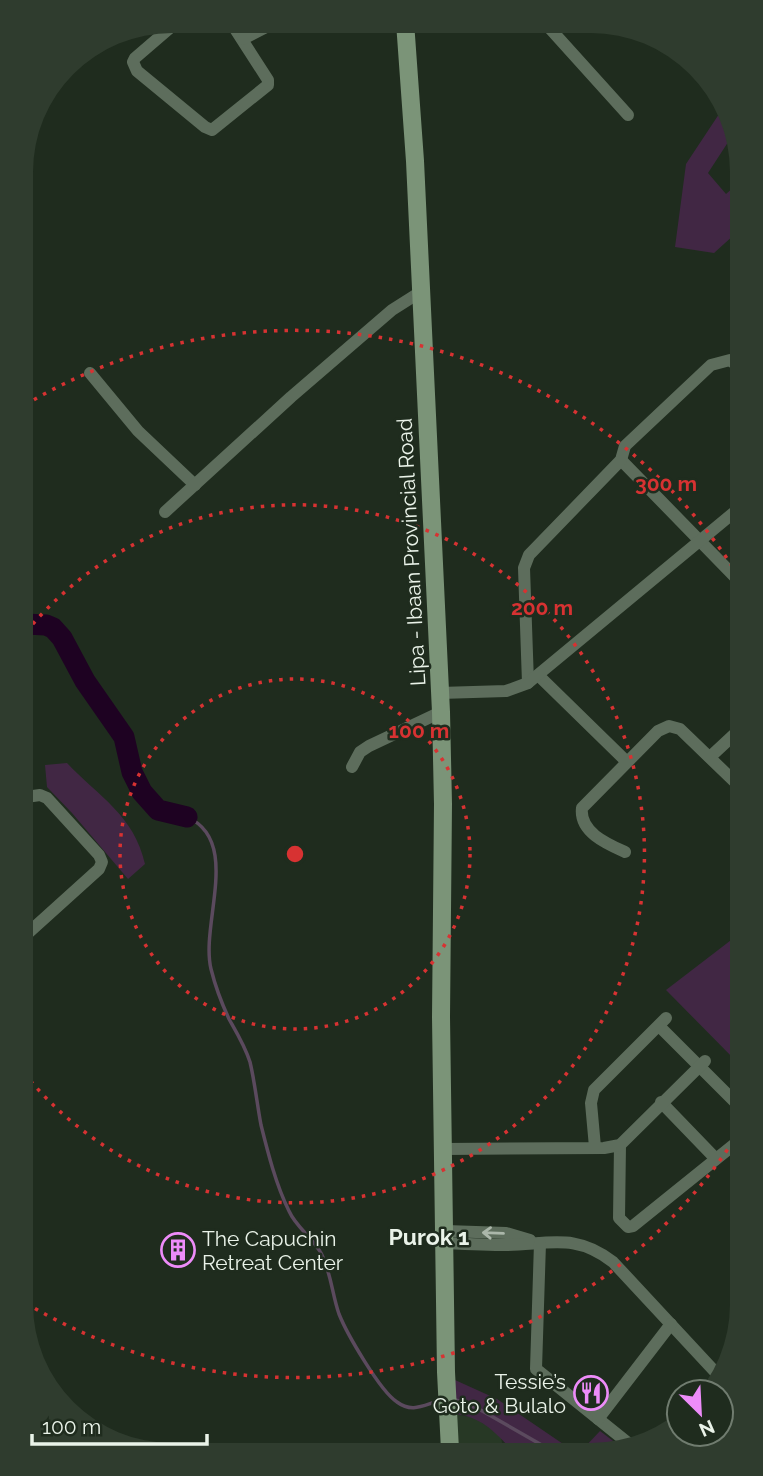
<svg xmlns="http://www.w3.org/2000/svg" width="763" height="1476" font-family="Raleway,sans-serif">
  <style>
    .built { fill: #273825 }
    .green { fill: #412744 }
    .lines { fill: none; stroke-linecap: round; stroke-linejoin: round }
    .stream { stroke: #5b4a5e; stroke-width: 3.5 }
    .river { stroke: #1e0222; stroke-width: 21 }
    .minor { stroke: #5d6d5c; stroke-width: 12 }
    .secondary { stroke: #7b9478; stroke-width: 18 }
    .oneway { stroke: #abb7aa }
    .ring { fill: none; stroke: #d73232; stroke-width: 3.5; stroke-dasharray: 3.5 7 }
    .labels { text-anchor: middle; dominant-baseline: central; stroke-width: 5; stroke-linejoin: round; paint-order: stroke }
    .street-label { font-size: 21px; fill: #eaf3e9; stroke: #1f2c1e }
    .poi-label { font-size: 21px; fill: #eaf3e9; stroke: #1f2c1e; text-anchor: start }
    .neighbourhood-label { font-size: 23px; font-weight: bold; fill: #eaf3e9; stroke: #1f2c1e }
    .centre { fill: #d73232; stroke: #1f2c1e; stroke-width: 3.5 }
    .ring-label { font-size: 21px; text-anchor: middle; font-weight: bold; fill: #d73232; stroke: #1f2c1e; stroke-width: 5; stroke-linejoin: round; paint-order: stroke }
  </style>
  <rect width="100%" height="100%" fill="#1f2c1e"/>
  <polygon class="built" points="455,1414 475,1418 486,1425 501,1436 503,1449 457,1450"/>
  <g class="green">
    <polygon points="723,108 734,124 734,133 708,173 726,194 734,187 735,234 714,253 675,247 686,164"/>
    <path d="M67,763C99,797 134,815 145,864L128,879L72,813L47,787L45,765Z"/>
    <polygon points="739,934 740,1065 666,990"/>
    <path d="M455,1380L497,1399L569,1448L511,1449C494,1431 481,1417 455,1414Z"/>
    <polygon points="600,1431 621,1447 584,1448"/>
  </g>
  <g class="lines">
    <g class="stream">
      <path d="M187,817C242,841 200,924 211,969C215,985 222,1004 229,1019C237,1033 245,1046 250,1062C255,1083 257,1104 261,1125C268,1153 276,1185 289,1211C296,1227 312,1237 321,1253C331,1272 332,1294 339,1314C347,1334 380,1391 397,1402C413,1414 425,1404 442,1400"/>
      <polyline points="453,1399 477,1408 547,1448"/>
    </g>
    <polyline class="river" points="25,624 46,625 53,628 62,638 85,681 124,737 132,772 142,792 158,810 187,817"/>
    <g class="minor">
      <polyline points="178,21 135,58 133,62 137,71 205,127 212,130 268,85 268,80 230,21"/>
      <polyline points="545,23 628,115"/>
      <polyline points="243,39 276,22"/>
      <polyline points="90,373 138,431 195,485"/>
      <polyline points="621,460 737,579"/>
      <polyline points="165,512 291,397 392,310 422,291"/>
      <polyline points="539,676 626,761"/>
      <polyline points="528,683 524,568 529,555 621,460 625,446 711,365 730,360 736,365"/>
      <polyline points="440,693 506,691 528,683 737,510"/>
      <polyline points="710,757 738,731"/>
      <polyline points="352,767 360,752 369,746 441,712"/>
      <polyline points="26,797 40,795 47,798 99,855 102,862 99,869 27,934"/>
      <path d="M625,852C607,844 579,832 582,808L658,731L669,726L680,729L738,785"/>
      <polyline points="659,1026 740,1107"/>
      <polyline points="661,1102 716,1159"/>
      <polyline points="620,1145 619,1218 628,1227 633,1226 741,1139"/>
      <polyline points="595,1147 591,1103 594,1090 666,1018"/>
      <polyline points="444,1149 604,1148 620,1145 705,1061"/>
      <polyline points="446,1231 506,1233 530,1240"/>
      <path d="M446,1243C466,1244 487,1245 507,1245C550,1244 576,1233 613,1262L718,1375"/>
      <polyline points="540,1243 536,1369 633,1447"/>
      <polyline points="706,1392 718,1377"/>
      <polyline points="598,1419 671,1324"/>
    </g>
    <polyline class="secondary" points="405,22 415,161 441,712 443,804 441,1017 446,1372 450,1450"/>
  </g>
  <defs><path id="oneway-shaft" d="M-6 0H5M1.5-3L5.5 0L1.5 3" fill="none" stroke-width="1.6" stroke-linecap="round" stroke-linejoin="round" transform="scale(1.75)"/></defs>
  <use class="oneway" href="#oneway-shaft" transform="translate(493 1233) rotate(-178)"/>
  <g class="ring">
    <circle cx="295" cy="854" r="175"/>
    <path d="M26 632A349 349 0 1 1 28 1078"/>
    <path d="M739 1132A524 524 0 0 1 29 1305M25 405A524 524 0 0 1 734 569"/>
  </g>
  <defs>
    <g id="building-ring" transform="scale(1.75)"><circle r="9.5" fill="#1f2c1e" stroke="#ed8cf9" stroke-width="1.5"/><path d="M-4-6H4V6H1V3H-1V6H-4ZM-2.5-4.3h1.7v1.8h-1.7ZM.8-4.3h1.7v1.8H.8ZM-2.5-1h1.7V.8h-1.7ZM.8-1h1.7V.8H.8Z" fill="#ed8cf9"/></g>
    <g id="restaurant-ring" transform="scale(1.75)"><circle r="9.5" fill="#1f2c1e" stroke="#ed8cf9" stroke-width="1.5"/><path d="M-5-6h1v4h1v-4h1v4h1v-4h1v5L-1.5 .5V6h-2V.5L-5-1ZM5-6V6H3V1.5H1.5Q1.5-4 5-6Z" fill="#ed8cf9"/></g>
  </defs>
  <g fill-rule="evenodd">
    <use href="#building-ring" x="178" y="1250"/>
    <use href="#restaurant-ring" x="591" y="1393"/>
  </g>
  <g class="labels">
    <g class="street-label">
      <text transform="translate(411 552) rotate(-93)">Lipa - Ibaan Provincial Road</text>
    </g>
    <g class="poi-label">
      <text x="202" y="1238">The Capuchin<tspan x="202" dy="24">Retreat Center</tspan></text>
      <text x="566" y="1381" text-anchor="end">Tessie’s<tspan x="566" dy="24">Goto &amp; Bulalo</tspan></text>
    </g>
    <g class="neighbourhood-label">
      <text x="429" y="1236">Purok 1</text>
    </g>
  </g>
  <path d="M0 0H763V1476H0ZM172 33H591A139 139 0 0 1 730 172V1304A139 139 0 0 1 591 1443H172A139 139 0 0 1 33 1304V172A139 139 0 0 1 172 33Z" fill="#2f3c2e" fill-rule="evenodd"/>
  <circle cx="295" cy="854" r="10" class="centre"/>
  <g class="ring-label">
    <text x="666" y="491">300 m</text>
    <text x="542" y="615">200 m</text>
    <text x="419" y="738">100 m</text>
  </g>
  <g transform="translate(700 1413) rotate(156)"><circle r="33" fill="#1f2c1e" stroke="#707c6f" stroke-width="2"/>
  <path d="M0-5L12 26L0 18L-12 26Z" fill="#ed8cf9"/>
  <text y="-10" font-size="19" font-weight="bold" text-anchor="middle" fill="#eaf3e9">N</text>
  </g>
  <path d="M32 1434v10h175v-10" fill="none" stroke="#eaf3e9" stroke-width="3.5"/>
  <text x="42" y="1434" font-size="21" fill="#eaf3e9" stroke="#1f2c1e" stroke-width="5" paint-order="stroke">100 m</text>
</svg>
